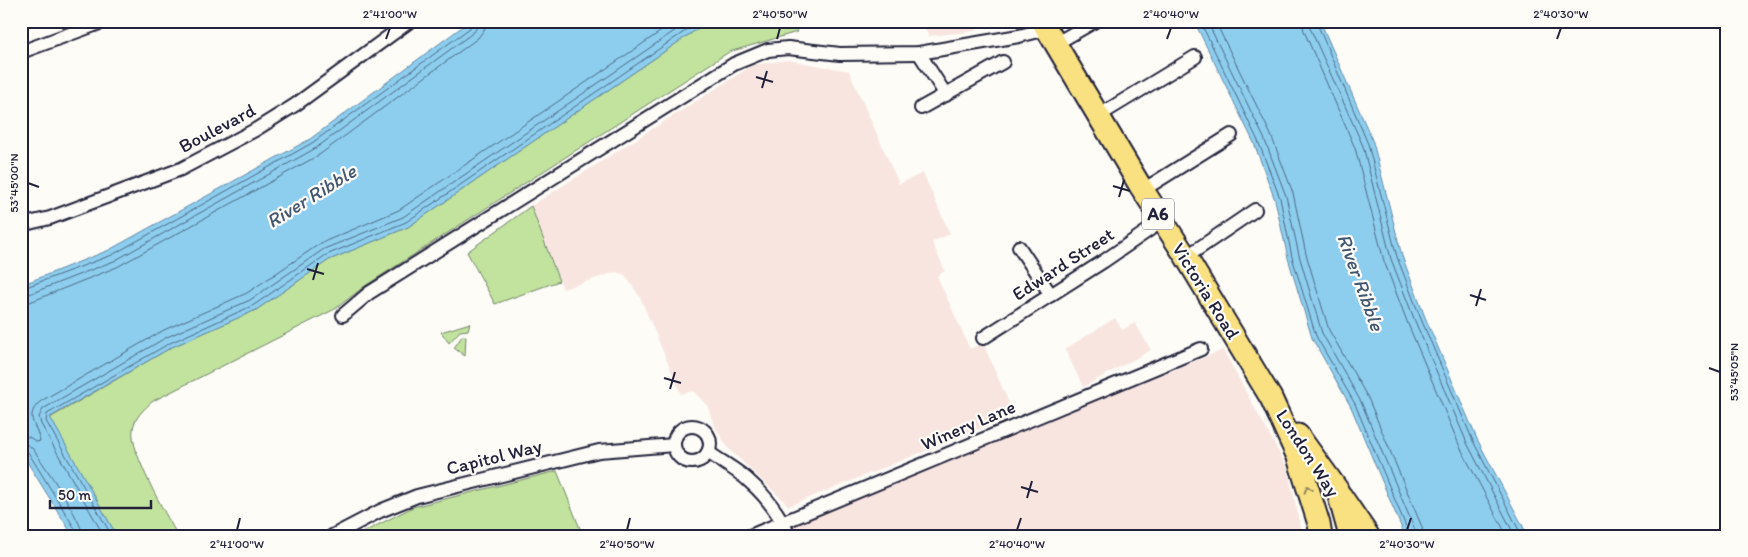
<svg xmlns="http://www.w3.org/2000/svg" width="1748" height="557" font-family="Itim,sans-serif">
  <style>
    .built { fill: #f8e5e0 }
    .green { fill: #c1e39d; stroke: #72826c }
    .water { fill: #8dceef; stroke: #6289a7 }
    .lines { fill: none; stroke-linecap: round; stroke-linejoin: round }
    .shore { stroke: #4d6783; stroke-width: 1 }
    .minor-casing { stroke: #22223b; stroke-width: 16 }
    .primary-casing { stroke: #22223b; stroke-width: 24 }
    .trunk-casing { stroke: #22223b; stroke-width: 25 }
    .minor { stroke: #fdfcf7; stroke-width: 12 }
    .primary { stroke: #f9e181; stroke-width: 20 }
    .trunk { stroke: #f9e181; stroke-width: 21 }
    .oneway { stroke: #8e825e }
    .ticks { fill: none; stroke: #22223b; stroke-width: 2 }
    .labels { text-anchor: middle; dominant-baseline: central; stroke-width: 4.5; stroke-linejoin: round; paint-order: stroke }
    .shield { fill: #fdfcf7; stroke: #646373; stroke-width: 1 }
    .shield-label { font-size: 18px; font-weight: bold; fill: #22223b }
    .street-label { font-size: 19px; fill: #22223b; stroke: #fdfcf7 }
    .water-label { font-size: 20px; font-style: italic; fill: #425671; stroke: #fdfcf7 }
    .neatline { fill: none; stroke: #22223b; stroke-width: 2 }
    .ticks-label { font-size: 12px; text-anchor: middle; fill: #22223b }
  </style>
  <rect width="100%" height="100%" fill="#fdfcf7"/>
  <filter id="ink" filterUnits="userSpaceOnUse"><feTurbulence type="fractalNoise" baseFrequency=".02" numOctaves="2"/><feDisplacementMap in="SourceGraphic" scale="10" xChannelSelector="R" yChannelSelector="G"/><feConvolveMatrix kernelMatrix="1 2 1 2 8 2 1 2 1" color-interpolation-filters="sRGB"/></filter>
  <g filter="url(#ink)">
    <g class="built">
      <polygon points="920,21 978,21 976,31 929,36"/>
      <polygon points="788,60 849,71 899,184 923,173 950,234 932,242 945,271 937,276 970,349 983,343 1014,415 789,506 728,448 714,425 707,405 693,391 681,394 640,297 625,275 616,272 563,289 531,206 753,65"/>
      <polygon points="1115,318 1122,330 1135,323 1151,350 1083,387 1065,349"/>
      <polygon points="1223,350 1287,467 1303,536 758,536"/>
    </g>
    <g class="green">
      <path d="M709,21H792L797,32L729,52L365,286L335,309L153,401C145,408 134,418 133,429C129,451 166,515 178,536H117L50,418L172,347L256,310L329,260L408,227Z"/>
      <polygon points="531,206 559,281 495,304 467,252"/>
      <polygon points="470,323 468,330 460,331 449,343 441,332"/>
      <polygon points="462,336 466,336 465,356 454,348"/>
      <polygon points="557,471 583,536 356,536 413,507"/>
    </g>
    <g class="water">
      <polygon points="470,21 709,21 408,227 329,260 256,310 172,347 50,417 117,536 73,536 21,452 21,285 109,250 310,139"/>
      <polygon points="1194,21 1320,21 1373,142 1402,256 1425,317 1477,439 1528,536 1405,536 1351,407 1312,338 1288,258 1275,200 1254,143"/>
    </g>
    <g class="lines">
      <g class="shore">
        <polyline points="1200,21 1258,141 1280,198 1292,257 1316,336 1355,404 1410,536"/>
        <polyline points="1207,21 1264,138 1286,196 1299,255 1322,333 1361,402 1415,530 1416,536"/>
        <polyline points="1215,21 1271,135 1293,193 1306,254 1329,330 1368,398 1422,527 1423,536"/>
        <polyline points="1302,21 1304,31 1355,148 1384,261 1408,324 1460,447 1507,536"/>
        <polyline points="1309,21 1310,28 1363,146 1391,259 1415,321 1467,443 1515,536"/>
        <polyline points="1316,21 1368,144 1397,257 1421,319 1473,441 1522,536"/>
        <polyline points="21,289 112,255 312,143 470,28 472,21"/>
        <polyline points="21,296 27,295 114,261 316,148 474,32 477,27 478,21"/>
        <polyline points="21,303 30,302 117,267 319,155 478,38 484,30 486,21"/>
        <path d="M21,436L29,437L37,442L40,441C37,425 23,416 41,401L164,330L247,293L321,243L399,210L676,21"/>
        <path d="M21,443L28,445L33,449C44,465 82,520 83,536"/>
        <polyline points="21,450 28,452 77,532 77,536"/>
        <polyline points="104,536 41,424 39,417 43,409 167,337 250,300 324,249 403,217 689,21"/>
        <polyline points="112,536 46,421 47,414 170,343 254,305 326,255 406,222 700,21"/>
      </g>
      <g class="minor-casing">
        <g id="minor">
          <polyline points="1055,44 1095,21"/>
          <polyline points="21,52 105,21"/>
          <polyline points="919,53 946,95"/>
          <polyline points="921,108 1003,62"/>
          <polyline points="1098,116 1195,57"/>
          <polyline points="1143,190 1231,135"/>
          <polyline points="21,225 50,218 181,169 255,130 295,105 410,21"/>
          <polyline points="1019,247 1051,295"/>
          <polyline points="1186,257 1255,210"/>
          <polyline points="343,315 369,293 734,64 768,50 788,48 840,54 919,53 1019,36 1047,29"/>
          <polyline points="983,338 1104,261 1162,221"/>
          <circle cx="692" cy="444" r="18"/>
          <path d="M708,452C721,462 738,470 750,482C767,497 780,515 789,536"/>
          <polyline points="332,536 380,511 417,496 599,451 674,445"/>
          <polyline points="750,536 1201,349"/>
        </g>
      </g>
      <g class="primary-casing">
        <polyline id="primary" points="1341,495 1369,536"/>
      </g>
      <g class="trunk-casing">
        <g id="trunk">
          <polyline points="1042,21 1139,184 1186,257 1271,398 1298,457 1319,524 1321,536"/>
          <polyline points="1298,435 1337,489 1350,536"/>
        </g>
      </g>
      <use href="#minor" class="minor"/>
      <use href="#primary" class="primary"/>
      <use href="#trunk" class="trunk"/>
    </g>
    <defs><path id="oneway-chevron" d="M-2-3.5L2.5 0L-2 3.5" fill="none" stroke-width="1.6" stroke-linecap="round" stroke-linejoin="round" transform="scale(1.25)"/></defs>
    <use class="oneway" href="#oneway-chevron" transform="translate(1308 489) rotate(-108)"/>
  </g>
  <path class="ticks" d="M386,39L390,28M777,39L780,28M1167,39L1171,28M1557,39L1561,28M756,77L773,82M762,88L767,71M28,183L39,187M1113,186L1130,191M1119,197L1124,180M307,269L324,274M313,280L318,263M1470,295L1486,300M1476,306L1481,289M1709,368L1720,372M664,378L681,383M670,389L675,372M1021,487L1038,492M1027,498L1032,481M237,530L240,518M627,530L630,518M1017,530L1021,518M1407,530L1411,518"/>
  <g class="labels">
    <rect class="shield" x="1142" y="198.5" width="32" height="31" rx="4"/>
    <g class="shield-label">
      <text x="1158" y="214">A6</text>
    </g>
    <g class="street-label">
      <text transform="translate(217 128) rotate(-28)">Boulevard</text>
      <text transform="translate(1063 264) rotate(-33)">Edward Street</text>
      <text transform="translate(1206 291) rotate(58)">Victoria Road</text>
      <text transform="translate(968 425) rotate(-23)">Winery Lane</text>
      <text transform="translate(1308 453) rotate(57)">London Way</text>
      <text transform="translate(494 457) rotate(-14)">Capitol Way</text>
    </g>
    <g class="water-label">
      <text transform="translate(311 196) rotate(-32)">River Ribble</text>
      <text transform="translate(1361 282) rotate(70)">River Ribble</text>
    </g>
  </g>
  <rect width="1748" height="557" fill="none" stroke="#fdfcf7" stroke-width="55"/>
  <path d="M50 500v8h101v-8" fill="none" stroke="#22223b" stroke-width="2.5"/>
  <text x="58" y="500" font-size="15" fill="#22223b" stroke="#fdfcf7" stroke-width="4" paint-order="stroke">50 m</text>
  <rect x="28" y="28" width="1692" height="502" class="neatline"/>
  <g class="ticks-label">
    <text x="390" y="18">2°41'00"W</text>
    <text x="780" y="18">2°40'50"W</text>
    <text x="1171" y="18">2°40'40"W</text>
    <text x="1561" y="18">2°40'30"W</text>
    <text transform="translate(14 183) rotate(-90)" y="4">53°45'00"N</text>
    <text transform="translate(1734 372) rotate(-90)" y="4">53°45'05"N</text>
    <text x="237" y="548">2°41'00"W</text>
    <text x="627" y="548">2°40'50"W</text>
    <text x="1017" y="548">2°40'40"W</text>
    <text x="1407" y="548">2°40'30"W</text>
  </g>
</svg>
